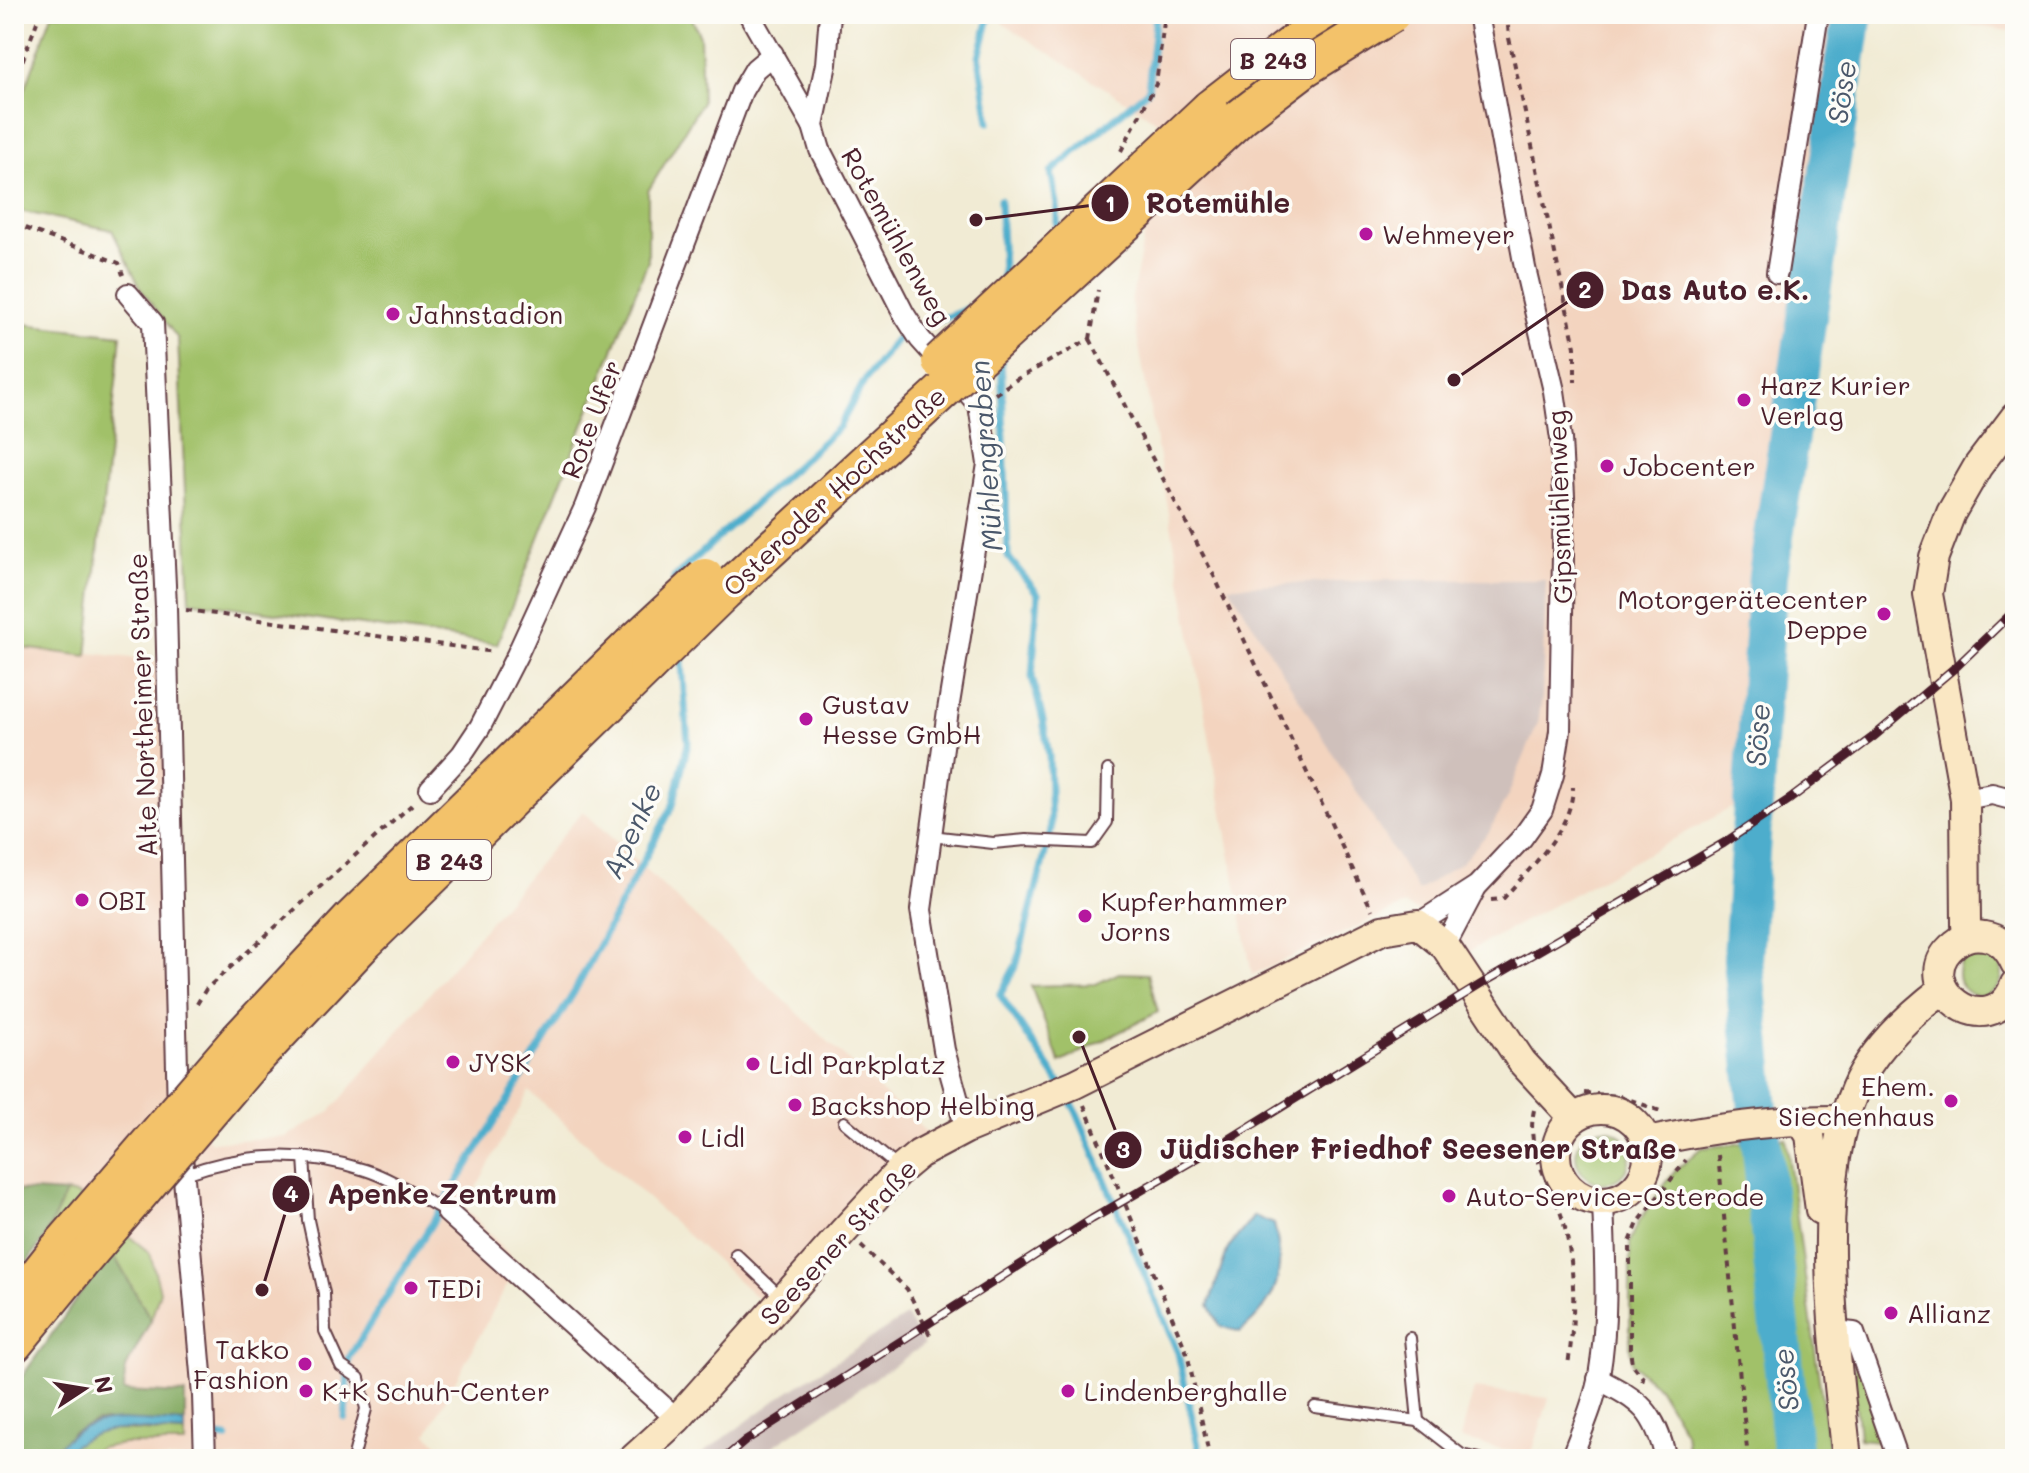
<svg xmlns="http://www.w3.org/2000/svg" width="2029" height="1473" font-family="Mali,sans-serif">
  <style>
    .built { fill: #f3d4bf }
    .industrial { fill: #cfc0bb }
    .green { fill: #a1c169; stroke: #76704a; stroke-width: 2 }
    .forest { fill: #80a75d; stroke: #656344; stroke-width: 2 }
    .water { fill: #4dadcc; stroke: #4c667c; stroke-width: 2 }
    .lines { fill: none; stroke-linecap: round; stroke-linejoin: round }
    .stream { stroke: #4dadcc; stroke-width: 7 }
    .river { stroke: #4dadcc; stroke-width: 40 }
    .lane-casing { stroke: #633e44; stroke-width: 14 }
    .street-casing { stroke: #633e44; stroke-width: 24 }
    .secondary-casing { stroke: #633e44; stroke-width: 32 }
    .highway-casing { stroke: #633e44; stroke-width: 40 }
    .path { stroke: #633e44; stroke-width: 4; stroke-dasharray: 6 6; stroke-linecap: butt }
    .lane { stroke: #fff; stroke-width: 10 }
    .street { stroke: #fff; stroke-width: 20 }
    .secondary { stroke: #fae7c3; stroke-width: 28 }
    .highway { stroke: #f3c26a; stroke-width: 36 }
    .rail-casing { stroke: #4a1f2b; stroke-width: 9 }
    .rail { stroke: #fdfcf7; stroke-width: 6; stroke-dasharray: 18; stroke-linecap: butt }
    .highway-bridge-casing { stroke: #633e44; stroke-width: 40; stroke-linecap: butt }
    .highway-bridge { stroke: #f3c26a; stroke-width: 36 }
    .poi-dot { fill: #b5179e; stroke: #fdfcf7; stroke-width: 3 }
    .labels { text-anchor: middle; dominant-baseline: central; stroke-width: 7; stroke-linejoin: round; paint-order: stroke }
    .shield { fill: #fdfcf7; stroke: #806168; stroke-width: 2 }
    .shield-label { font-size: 24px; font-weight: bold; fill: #4a1f2b }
    .poi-label { font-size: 26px; fill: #4a1f2b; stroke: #fdfcf7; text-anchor: start }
    .street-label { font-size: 26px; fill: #4a1f2b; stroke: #fdfcf7 }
    .water-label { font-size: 28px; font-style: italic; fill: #4b586b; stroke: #fdfcf7 }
    .leader { fill: none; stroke: #4a1f2b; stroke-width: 3 }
    .callout-dot { fill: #4a1f2b; stroke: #fdfcf7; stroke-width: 3 }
    .mark-label { font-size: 24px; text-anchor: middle; font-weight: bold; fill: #fff }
    .callout-label { font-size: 28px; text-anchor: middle; font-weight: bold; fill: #4a1f2b; stroke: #fdfcf7; stroke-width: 7; stroke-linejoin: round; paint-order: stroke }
  </style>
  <rect width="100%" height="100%" fill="#fdfcf7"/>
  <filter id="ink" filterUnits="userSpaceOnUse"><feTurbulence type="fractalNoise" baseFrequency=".0125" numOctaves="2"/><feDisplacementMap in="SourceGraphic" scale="16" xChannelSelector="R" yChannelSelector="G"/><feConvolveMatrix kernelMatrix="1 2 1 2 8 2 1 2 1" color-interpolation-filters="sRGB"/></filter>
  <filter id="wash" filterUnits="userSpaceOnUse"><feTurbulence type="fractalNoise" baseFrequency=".006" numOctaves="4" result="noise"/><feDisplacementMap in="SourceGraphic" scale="32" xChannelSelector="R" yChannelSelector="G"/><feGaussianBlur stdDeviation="1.8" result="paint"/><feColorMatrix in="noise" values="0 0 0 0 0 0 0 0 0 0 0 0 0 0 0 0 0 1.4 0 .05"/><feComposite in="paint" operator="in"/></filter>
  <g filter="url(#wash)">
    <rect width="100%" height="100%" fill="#f1ebd4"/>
    <g class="built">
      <polygon points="1001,14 1840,14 1786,366 1762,578 1740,803 1464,954 1442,923 1404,905 1252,975 1131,302 1166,127 1002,23"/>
      <polygon points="1945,14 2015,14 2015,32 1944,21"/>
      <polygon points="14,644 157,661 188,1113 211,1142 286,1137 331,1111 583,811 901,1110 938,1142 774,1313 529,1091 465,1208 518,1264 427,1434 455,1459 82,1459 99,1448 123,1444 185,1444 185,1395 124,1391 125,1370 140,1345 160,1292 78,1195 14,1190"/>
      <polygon points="1474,1389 1549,1398 1531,1456 1460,1439"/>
    </g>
    <g class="industrial">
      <polygon points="1392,580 1546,580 1542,696 1538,723 1509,793 1489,832 1462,862 1418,891 1229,586"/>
      <polygon points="906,1316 924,1345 754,1459 695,1459 786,1393"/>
    </g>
    <g class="green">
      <polygon points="52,14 690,14 700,36 702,102 648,191 648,261 497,644 190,601 178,339 141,289 112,230 14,210 14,120"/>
      <polygon points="14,323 121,335 87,656 14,647"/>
      <circle cx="1980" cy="974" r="22"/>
      <polygon points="1119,973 1148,974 1158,1012 1060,1063 1031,986 1096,984"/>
      <circle cx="1603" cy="1156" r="27"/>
      <polygon points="1786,1138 1830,1459 1688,1459 1685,1432 1658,1387 1632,1364 1630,1348 1630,1242 1638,1223 1657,1195 1676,1170 1701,1148"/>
      <polygon points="66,1193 78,1195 150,1253 160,1291 151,1320 113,1254 92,1277 44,1239"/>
      <polygon points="1856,1354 1873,1403 1879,1441 1859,1439 1854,1383"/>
      <path d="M115,1430L185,1433V1444H123L99,1448L82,1459H59C75,1442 91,1431 115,1430Z"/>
    </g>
    <g class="forest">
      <polygon points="14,1190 66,1193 44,1239 14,1280"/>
      <polygon points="113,1254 151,1320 125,1370 124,1391 185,1394 185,1423 97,1421 73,1432 46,1459 14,1459 14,1388 92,1277"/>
    </g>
    <g class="water">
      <path d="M1254,1216L1274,1224C1286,1271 1279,1301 1240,1332L1220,1326L1209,1305L1228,1248Z"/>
      <path d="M121,1420L185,1423V1433C136,1431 96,1418 59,1459H46C70,1433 84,1421 121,1420Z"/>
    </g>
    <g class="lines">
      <g class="stream">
        <polyline points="989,122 979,57 990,14"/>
        <polyline points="1057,236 1057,204 1051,172 1148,90 1156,14"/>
        <polyline points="1000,285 1003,271 1000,200"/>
        <polyline points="1001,353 1008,557 1038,594 1032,677 1043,720 1049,756 1051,830 1017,963 1000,995 1060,1084"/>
        <polyline points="675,590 674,578 839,427 865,380 898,337 979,304"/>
        <polyline points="1067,1095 1076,1111 1178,1353 1201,1459"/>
        <polyline points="345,1418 349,1358 573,994 673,805 688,743 681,650"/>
        <polyline points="218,1437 227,1438"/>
      </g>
      <polyline class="river" points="1793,1459 1743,959 1768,575 1853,14"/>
    </g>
  </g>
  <g filter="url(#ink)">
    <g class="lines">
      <g class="lane-casing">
        <g id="lane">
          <polyline points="931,836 993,843 1026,840 1092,843 1107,822 1108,770"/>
          <polyline points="844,1122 899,1168"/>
          <polyline points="304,1157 308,1220 324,1293 325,1331 341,1366 359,1378 366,1409 353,1459"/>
          <path d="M185,1174C245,1153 303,1150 365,1170C393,1179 421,1198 447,1212"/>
          <polyline points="736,1254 781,1297"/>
          <polyline points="1410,1338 1418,1421"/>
          <polyline points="1315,1407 1418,1421 1462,1455 1480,1459"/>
        </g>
      </g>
      <g class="street-casing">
        <g id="street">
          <polyline points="749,14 813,126"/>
          <polyline points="830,14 826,64 813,126 820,150 904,314 920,339 979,405 988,464 948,710 921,910 944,1050 966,1129"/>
          <polyline points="1777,273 1818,14"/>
          <polyline points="128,294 153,323 166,607 178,1112"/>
          <polyline points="430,789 462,754 480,727 517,655 585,507 742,91 755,69 773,54"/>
          <polyline points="1965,799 1992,794 2015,800"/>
          <polyline points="1418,924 1477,886 1522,838 1542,810 1553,775 1560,731 1564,496 1561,439 1554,391 1525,268 1478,14"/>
          <polyline points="1445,946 1475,889"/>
          <polyline points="181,1144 203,1396 205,1459"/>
          <polyline points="447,1212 677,1419"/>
          <polyline points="1834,1331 1854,1333 1898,1459"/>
          <path d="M1598,1379C1641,1401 1655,1411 1666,1459"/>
          <path d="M1571,1459C1581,1432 1594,1404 1599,1376C1609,1318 1605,1260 1603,1202"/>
        </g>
      </g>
      <g class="secondary-casing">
        <g id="secondary">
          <polyline points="1969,936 1966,925 1965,799 1928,594 1934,557 1951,513 1978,466 2015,417"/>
          <path d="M2015,963C2009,949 1999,938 1984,936C1973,934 1963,937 1955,944C1904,984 1991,1050 2015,984"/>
          <circle cx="1602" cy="1155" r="46"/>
          <polyline points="1800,1120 1810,1135 1820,1210"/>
          <path d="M1647,1142C1712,1128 1777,1119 1844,1120"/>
          <polyline points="633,1459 677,1419 843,1232 901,1169 919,1154 966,1129 1075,1084 1382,930 1418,924 1445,946 1522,1062 1574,1118"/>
          <path d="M1847,1459C1836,1352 1811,1190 1855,1089C1872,1049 1909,1015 1943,989"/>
        </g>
      </g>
      <g class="highway-casing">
        <g id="highway">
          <polyline points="1210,108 1295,42 1340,14"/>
          <polyline points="240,1038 353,917 630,646"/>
          <polyline points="255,1059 364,943 647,667"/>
          <polyline points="14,1305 57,1250"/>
          <polyline points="14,1344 78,1266"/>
        </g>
      </g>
      <g class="path">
        <polyline points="1507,14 1509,38 1575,347 1575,382"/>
        <polyline points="14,83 40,14"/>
        <polyline points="1121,151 1156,84 1165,14"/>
        <polyline points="14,224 119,263 123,275"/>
        <polyline points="1090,339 1214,576 1372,910"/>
        <polyline points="1090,339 1098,290"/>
        <polyline points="995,394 1017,379 1090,339"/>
        <polyline points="186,610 495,652"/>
        <path d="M1491,900L1503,899C1530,867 1572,831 1573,787"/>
        <polyline points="197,1004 206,989 416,801"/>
        <polyline points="1584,1093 1620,1096 1663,1112"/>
        <polyline points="1084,1105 1187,1353 1210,1459"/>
        <path d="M1534,1110C1524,1156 1556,1188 1565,1228C1576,1274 1575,1319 1568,1365"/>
        <polyline points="1718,1155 1748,1459"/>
        <polyline points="861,1246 907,1289 932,1339"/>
        <polyline points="1642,1381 1643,1378 1632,1364 1630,1348 1630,1242 1638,1223 1686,1160"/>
      </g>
      <use href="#lane" class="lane"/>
      <use href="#street" class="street"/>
      <use href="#secondary" class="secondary"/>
      <use href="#highway" class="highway"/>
      <g class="rail-casing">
        <polyline id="rail" points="724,1459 746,1440 1092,1219 1223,1143 1488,980 1724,843 1790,799 1873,737 1958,665 2015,610"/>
      </g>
      <use href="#rail" class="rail"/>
      <g class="highway-bridge-casing">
        <g id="highway-bridge">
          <polyline points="940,361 1210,108"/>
          <polyline points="630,646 705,577"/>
          <polyline points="647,667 724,592 1242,116 1305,68 1392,14"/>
          <polyline points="57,1250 240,1038"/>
          <polyline points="78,1266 251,1063"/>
        </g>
      </g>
      <use href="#highway-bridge" class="highway-bridge"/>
    </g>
  </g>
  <g class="poi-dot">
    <circle cx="1366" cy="234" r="8"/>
    <circle cx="393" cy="314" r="8"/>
    <circle cx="1744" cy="400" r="8"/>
    <circle cx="1607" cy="466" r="8"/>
    <circle cx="1884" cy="614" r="8"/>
    <circle cx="806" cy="719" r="8"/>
    <circle cx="82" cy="900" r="8"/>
    <circle cx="1085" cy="916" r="8"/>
    <circle cx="453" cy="1062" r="8"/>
    <circle cx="753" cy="1064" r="8"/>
    <circle cx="1951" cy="1101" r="8"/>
    <circle cx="795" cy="1105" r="8"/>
    <circle cx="685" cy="1137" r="8"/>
    <circle cx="1449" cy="1196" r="8"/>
    <circle cx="411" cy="1288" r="8"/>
    <circle cx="1891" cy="1313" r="8"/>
    <circle cx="305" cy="1364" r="8"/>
    <circle cx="306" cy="1391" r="8"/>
    <circle cx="1068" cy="1391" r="8"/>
  </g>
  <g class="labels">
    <g class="shield">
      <rect x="1231" y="39" width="84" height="40" rx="6"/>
      <rect x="407" y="840" width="84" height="40" rx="6"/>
    </g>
    <g class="shield-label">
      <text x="1273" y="59">B 243</text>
      <text x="449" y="860">B 243</text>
    </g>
    <g class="poi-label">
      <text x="1382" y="234">Wehmeyer</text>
      <text x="409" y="314">Jahnstadion</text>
      <text x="1760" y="385">Harz Kurier<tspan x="1760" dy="30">Verlag</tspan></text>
      <text x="1623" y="466">Jobcenter</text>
      <text x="1868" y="599" text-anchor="end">Motorgerätecenter<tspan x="1868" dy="30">Deppe</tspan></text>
      <text x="822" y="704">Gustav<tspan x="822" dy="30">Hesse GmbH</tspan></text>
      <text x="98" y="900">OBI</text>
      <text x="1101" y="901">Kupferhammer<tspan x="1101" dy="30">Jorns</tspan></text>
      <text x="469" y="1062">JYSK</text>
      <text x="769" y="1064">Lidl Parkplatz</text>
      <text x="1935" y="1086" text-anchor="end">Ehem.<tspan x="1935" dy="30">Siechenhaus</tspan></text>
      <text x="811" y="1105">Backshop Helbing</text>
      <text x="701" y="1137">Lidl</text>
      <text x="1465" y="1196">Auto-Service-Osterode</text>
      <text x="427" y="1288">TEDi</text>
      <text x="1907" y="1313">Allianz</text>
      <text x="289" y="1349" text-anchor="end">Takko<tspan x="289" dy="30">Fashion</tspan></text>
      <text x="322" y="1391">K+K Schuh-Center</text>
      <text x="1084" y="1391">Lindenberghalle</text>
    </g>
    <g class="street-label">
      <text transform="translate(897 236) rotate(61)">Rotemühlenweg</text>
      <text transform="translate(591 419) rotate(-69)">Rote Ufer</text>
      <text transform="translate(834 491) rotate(-43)">Osteroder Hochstraße</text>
      <text transform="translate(1559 507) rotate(-92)">Gipsmühlenweg</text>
      <text transform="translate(142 705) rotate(-92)">Alte Northeimer Straße</text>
      <text transform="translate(838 1242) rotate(-47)">Seesener Straße</text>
    </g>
    <g class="water-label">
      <text transform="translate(1841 92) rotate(-81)">Söse</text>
      <text transform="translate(985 456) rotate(-94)">Mühlengraben</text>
      <text transform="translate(1757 735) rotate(-86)">Söse</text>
      <text transform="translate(631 830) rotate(-65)">Apenke</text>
      <text transform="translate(1785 1380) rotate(-96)">Söse</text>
    </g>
  </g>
  <path class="leader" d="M976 220L1110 203M1454 380L1585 290M1079 1037L1123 1150M262 1290L291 1194"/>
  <g class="callout-dot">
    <circle cx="976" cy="220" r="8"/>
    <circle cx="1454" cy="380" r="8"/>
    <circle cx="1079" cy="1037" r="8"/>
    <circle cx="262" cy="1290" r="8"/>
    <circle cx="1110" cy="203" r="20"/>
    <circle cx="1585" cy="290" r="20"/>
    <circle cx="1123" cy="1150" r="20"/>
    <circle cx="291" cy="1194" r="20"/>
  </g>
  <g class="mark-label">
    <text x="1110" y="212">1</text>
    <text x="1585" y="298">2</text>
    <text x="1123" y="1158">3</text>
    <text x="291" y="1202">4</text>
  </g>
  <g class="callout-label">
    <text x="1218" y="213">Rotemühle</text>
    <text x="1715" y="300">Das Auto e.K.</text>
    <text x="1418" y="1159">Jüdischer Friedhof Seesener Straße</text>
    <text x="442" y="1204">Apenke Zentrum</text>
  </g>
  <rect width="2029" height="1473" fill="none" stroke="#fdfcf7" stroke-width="48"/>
  <g transform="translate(84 1389) rotate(78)" stroke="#fdfcf7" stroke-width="6" paint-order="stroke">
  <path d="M0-6L14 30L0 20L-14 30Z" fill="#4a1f2b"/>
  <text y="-12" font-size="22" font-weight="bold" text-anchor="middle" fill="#4a1f2b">N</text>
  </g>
</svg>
